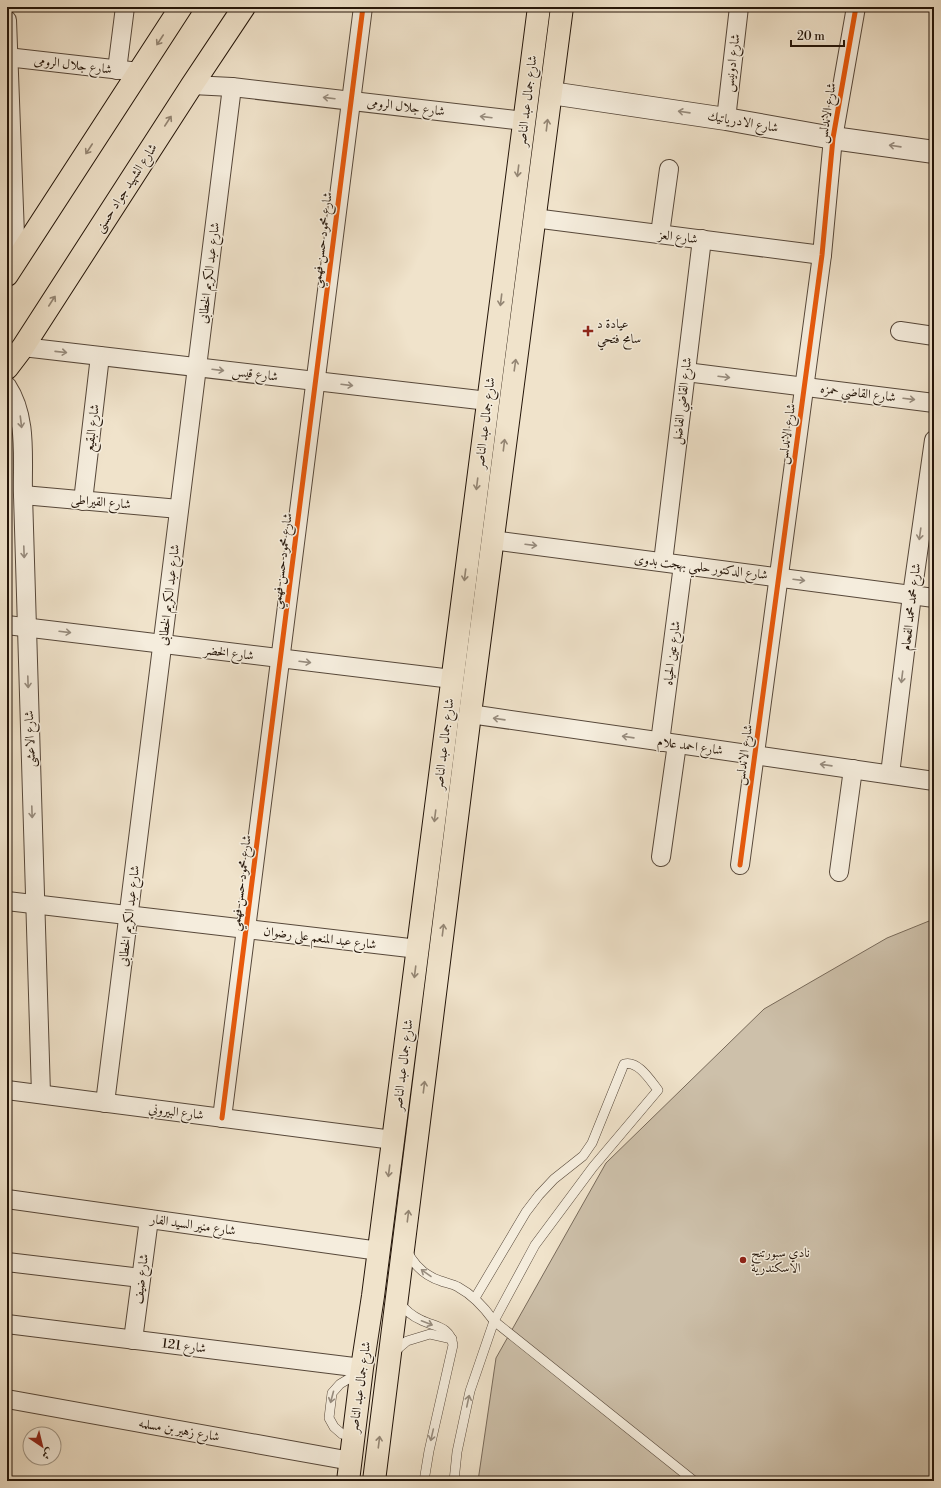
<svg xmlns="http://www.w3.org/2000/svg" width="941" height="1488" font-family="'Libre Bodoni',Amiri,serif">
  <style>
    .green { fill: #cdc0aa; stroke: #786a5a }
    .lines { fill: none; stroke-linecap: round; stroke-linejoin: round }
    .service-casing { stroke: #57483a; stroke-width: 10 }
    .minor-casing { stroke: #57483a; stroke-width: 20 }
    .tertiary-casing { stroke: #57483a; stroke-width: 24 }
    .primary-casing { stroke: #241509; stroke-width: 24 }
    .service { stroke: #f5eddd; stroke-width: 9 }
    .minor { stroke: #f5eddd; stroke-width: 18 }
    .tertiary { stroke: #f5eddd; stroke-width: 22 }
    .primary { stroke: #f0e3cb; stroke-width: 22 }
    .cycleway-casing { stroke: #f5eddd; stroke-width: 8 }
    .cycleway { stroke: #e8590c; stroke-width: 5 }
    .oneway { stroke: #948674 }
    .oneway2 { stroke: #978c7e }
    .poi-dot { fill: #8f2418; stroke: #f5eddd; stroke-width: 1.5 }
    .labels { text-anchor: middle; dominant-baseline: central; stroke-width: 3; stroke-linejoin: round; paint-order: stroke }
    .street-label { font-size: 13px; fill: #241509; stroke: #f5eddd }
    .poi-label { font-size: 13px; fill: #241509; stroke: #f5eddd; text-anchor: start }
  </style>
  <rect width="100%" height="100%" fill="#f0e3cb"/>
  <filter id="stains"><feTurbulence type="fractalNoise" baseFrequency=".005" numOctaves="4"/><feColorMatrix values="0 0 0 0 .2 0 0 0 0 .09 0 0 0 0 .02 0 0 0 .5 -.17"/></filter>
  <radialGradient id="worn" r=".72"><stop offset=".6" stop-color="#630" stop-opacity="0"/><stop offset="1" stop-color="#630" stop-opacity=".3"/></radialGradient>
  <polygon class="green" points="934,919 934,1481 478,1481 496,1358 606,1163 764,1009 887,938"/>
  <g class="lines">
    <g class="service-casing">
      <g id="service">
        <path d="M407,1251C414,1265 425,1276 441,1281C446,1283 453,1284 458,1287C473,1295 484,1307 494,1321L694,1481"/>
        <path d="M399,1302C405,1310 412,1316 421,1320C435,1327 450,1326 453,1345L429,1451L424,1481"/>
        <polyline points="394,1352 407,1341 430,1334 452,1339"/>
        <polyline points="353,1436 342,1434 334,1427 329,1418 332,1393 340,1384 350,1378 361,1374"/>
        <path d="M454,1481L457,1452L470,1391L494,1321L535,1245L593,1167L658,1090C650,1080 638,1060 624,1064L592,1143L583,1156L554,1179L539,1195L526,1212L475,1298"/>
      </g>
    </g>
    <g class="minor-casing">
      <g id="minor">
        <polyline points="7,20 16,262"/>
        <polyline points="7,57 139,72"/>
        <polyline points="117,70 125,7"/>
        <polyline points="192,85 232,87 524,121"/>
        <polyline points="726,119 739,7"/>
        <polyline points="534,218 822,255"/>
        <polyline points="660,234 669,169"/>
        <polyline points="900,331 934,336"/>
        <polyline points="23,347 488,401"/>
        <polyline points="686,372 934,403"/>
        <path d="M7,386C28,418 22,459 23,495L41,1094"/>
        <polyline points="23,495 179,509"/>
        <polyline points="83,501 100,356"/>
        <polyline points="492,540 934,598"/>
        <polyline points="663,562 702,239"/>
        <polyline points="7,625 452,679"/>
        <polyline points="470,714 934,781"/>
        <polyline points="660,742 683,565"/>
        <polyline points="890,774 912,595 934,440"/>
        <polyline points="661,857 677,744"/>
        <polyline points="740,865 822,255 833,138 856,7"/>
        <polyline points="839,872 853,769"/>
        <polyline points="7,901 418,949"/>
        <polyline points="7,1090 393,1140"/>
        <polyline points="105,1103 232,87"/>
        <polyline points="222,1118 363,7"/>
        <polyline points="7,1199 379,1251"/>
        <polyline points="7,1262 141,1278"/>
        <polyline points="7,1324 362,1368"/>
        <polyline points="133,1340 149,1219"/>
        <polyline points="7,1399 351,1461"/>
      </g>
    </g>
    <g class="tertiary-casing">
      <polyline id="tertiary" points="551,93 726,119 833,138 934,152"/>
    </g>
    <g class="primary-casing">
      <g id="primary">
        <polyline points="7,275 181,7"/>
        <polyline points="7,368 23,347 192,85 244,7"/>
        <polyline points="348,1481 362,1368 373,1296 539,7"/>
        <polyline points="374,1481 470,714 562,7"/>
      </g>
    </g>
    <use href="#service" class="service"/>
    <use href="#minor" class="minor"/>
    <use href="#tertiary" class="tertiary"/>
    <use href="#primary" class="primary"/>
    <g class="cycleway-casing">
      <g id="cycleway">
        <polyline points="740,865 822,255 833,138 856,7"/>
        <polyline points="222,1118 363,7"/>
      </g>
    </g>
    <use href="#cycleway" class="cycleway"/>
  </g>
  <defs><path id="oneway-shaft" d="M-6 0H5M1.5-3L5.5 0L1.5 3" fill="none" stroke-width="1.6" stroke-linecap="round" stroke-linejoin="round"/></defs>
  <g class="oneway">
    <use href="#oneway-shaft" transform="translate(160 40) rotate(123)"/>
    <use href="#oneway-shaft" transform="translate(168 121) rotate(-57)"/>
    <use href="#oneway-shaft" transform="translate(547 125) rotate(-83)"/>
    <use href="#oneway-shaft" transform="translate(89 149) rotate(123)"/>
    <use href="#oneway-shaft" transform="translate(518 171) rotate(97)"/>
    <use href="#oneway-shaft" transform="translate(501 300) rotate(97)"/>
    <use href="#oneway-shaft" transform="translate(52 301) rotate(-57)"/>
    <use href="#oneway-shaft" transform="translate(515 365) rotate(-82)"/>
    <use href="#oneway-shaft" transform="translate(504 445) rotate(-83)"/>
    <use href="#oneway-shaft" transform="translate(477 484) rotate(97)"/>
    <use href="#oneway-shaft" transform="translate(465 575) rotate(97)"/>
    <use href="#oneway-shaft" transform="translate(435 816) rotate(97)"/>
    <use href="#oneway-shaft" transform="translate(443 930) rotate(-83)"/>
    <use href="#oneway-shaft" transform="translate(415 972) rotate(97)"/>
    <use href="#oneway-shaft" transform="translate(424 1087) rotate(-83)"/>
    <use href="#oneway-shaft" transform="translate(389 1171) rotate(97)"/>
    <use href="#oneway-shaft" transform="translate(408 1216) rotate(-83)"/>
    <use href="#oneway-shaft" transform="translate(379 1442) rotate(-83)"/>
  </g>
  <g class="oneway2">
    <use href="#oneway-shaft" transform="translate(329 98) rotate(-173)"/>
    <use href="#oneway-shaft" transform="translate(684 112) rotate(-172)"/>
    <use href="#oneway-shaft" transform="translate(486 117) rotate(-173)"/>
    <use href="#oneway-shaft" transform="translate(895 146) rotate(-172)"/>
    <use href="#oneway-shaft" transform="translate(61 352) rotate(6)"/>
    <use href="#oneway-shaft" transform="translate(218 370) rotate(7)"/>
    <use href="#oneway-shaft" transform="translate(724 377) rotate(7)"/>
    <use href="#oneway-shaft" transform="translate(347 385) rotate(7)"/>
    <use href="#oneway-shaft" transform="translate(909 399) rotate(7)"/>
    <use href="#oneway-shaft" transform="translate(21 422) rotate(83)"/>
    <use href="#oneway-shaft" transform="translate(920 534) rotate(98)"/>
    <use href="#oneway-shaft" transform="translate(531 545) rotate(7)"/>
    <use href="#oneway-shaft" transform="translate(24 552) rotate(88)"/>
    <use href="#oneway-shaft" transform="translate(799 580) rotate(7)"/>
    <use href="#oneway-shaft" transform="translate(65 632) rotate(7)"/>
    <use href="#oneway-shaft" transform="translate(305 662) rotate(7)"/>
    <use href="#oneway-shaft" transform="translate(902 677) rotate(97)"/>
    <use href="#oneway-shaft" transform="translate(28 682) rotate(88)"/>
    <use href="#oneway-shaft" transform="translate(499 719) rotate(-172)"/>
    <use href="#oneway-shaft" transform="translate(628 737) rotate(-172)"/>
    <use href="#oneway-shaft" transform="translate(826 765) rotate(-172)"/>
    <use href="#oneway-shaft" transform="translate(32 812) rotate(88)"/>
    <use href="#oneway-shaft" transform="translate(426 1273) rotate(-145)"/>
    <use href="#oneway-shaft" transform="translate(427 1323) rotate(21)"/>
    <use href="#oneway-shaft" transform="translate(332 1397) rotate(105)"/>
    <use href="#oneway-shaft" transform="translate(468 1401) rotate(-78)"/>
    <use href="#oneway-shaft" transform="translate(432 1435) rotate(103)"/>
  </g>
  <g class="poi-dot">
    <path d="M586 325h4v4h4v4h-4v4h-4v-4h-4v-4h4z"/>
    <circle cx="743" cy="1260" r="4"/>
  </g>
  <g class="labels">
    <g class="street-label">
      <text transform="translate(732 63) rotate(-83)">شارع ادونيس</text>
      <text transform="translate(73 65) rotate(7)">شارع جلال الرومى</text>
      <text transform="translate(527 101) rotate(-83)">شارع جمال عبد الناصر</text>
      <text transform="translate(406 107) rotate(7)">شارع جلال الرومى</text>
      <text transform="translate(827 113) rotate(-81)">شارع الاندلس</text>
      <text transform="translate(743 122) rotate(10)">شارع الادرياتيك</text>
      <text transform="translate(126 188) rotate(-57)">شارع الشهيد جواد حسنى</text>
      <text transform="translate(678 237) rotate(7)">شارع العز</text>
      <text transform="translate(322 240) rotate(-83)">شارع محمود حسن فهمي</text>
      <text transform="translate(209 273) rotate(-83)">شارع عبد الكريم الخطابى</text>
      <text transform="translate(255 374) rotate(7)">شارع قيس</text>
      <text transform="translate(858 393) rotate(7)">شارع القاضي حمزه</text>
      <text transform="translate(682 401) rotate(-83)">شارع القاضي الفاضل</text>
      <text transform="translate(485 423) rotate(-83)">شارع جمال عبد الناصر</text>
      <text transform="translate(92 428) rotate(-83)">شارع البقيع</text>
      <text transform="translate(787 434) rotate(-82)">شارع الاندلس</text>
      <text transform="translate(101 502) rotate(5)">شارع القيراطى</text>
      <text transform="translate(282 561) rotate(-83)">شارع محمود حسن فهمي</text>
      <text transform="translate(701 567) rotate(7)">شارع الدكتور حلمي بهجت بدوى</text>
      <text transform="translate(169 595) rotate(-83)">شارع عبد الكريم الخطابى</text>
      <text transform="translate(911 607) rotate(-83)">شارع محمد محمد الفحام</text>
      <text transform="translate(229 653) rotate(7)">شارع الخضر</text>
      <text transform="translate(672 653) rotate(-83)">شارع عين الحياه</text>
      <text transform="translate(30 739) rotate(-92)">شارع الاعشى</text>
      <text transform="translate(444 744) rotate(-83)">شارع جمال عبد الناصر</text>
      <text transform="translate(690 746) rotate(8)">شارع احمد علام</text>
      <text transform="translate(744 755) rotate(-82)">شارع الاندلس</text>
      <text transform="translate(241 883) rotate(-83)">شارع محمود حسن فهمي</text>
      <text transform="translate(129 916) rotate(-83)">شارع عبد الكريم الخطابى</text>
      <text transform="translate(320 938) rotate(7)">شارع عبد المنعم على رضوان</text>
      <text transform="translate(403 1065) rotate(-83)">شارع جمال عبد الناصر</text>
      <text transform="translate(176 1112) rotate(7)">شارع البيروني</text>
      <text transform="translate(193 1225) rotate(8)">شارع منير السيد الفار</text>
      <text transform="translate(141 1279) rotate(-83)">شارع ضيف</text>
      <text transform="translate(184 1346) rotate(7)">شارع 121</text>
      <text transform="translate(360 1387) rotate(-82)">شارع جمال عبد الناصر</text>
      <text transform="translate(179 1430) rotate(10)">شارع زهير بن مسلمه</text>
    </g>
    <g class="poi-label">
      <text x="597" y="324">عيادة د<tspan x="597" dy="15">سامح فتحي</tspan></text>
      <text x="751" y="1253">نادي سبورتنج<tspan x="751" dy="15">الاسكندرية</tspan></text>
    </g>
  </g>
  <rect width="941" height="1488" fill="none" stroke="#f0e3cb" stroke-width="24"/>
  <rect x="8" y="8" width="925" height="1472" fill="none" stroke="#241509" stroke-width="2"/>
  <rect x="12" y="12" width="917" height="1464" fill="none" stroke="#241509"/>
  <g transform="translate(42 1446) rotate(145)"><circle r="19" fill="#f5eddd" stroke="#a19788"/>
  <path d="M0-3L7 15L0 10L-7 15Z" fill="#8f2418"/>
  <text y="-6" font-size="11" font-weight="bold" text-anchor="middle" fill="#241509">ش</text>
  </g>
  <path d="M791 40v6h53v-6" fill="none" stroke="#241509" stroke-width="2"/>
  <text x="797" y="40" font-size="12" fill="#241509" stroke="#f5eddd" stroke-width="3" paint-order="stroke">20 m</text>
  <rect width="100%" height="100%" filter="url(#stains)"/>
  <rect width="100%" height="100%" fill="url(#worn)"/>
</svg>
